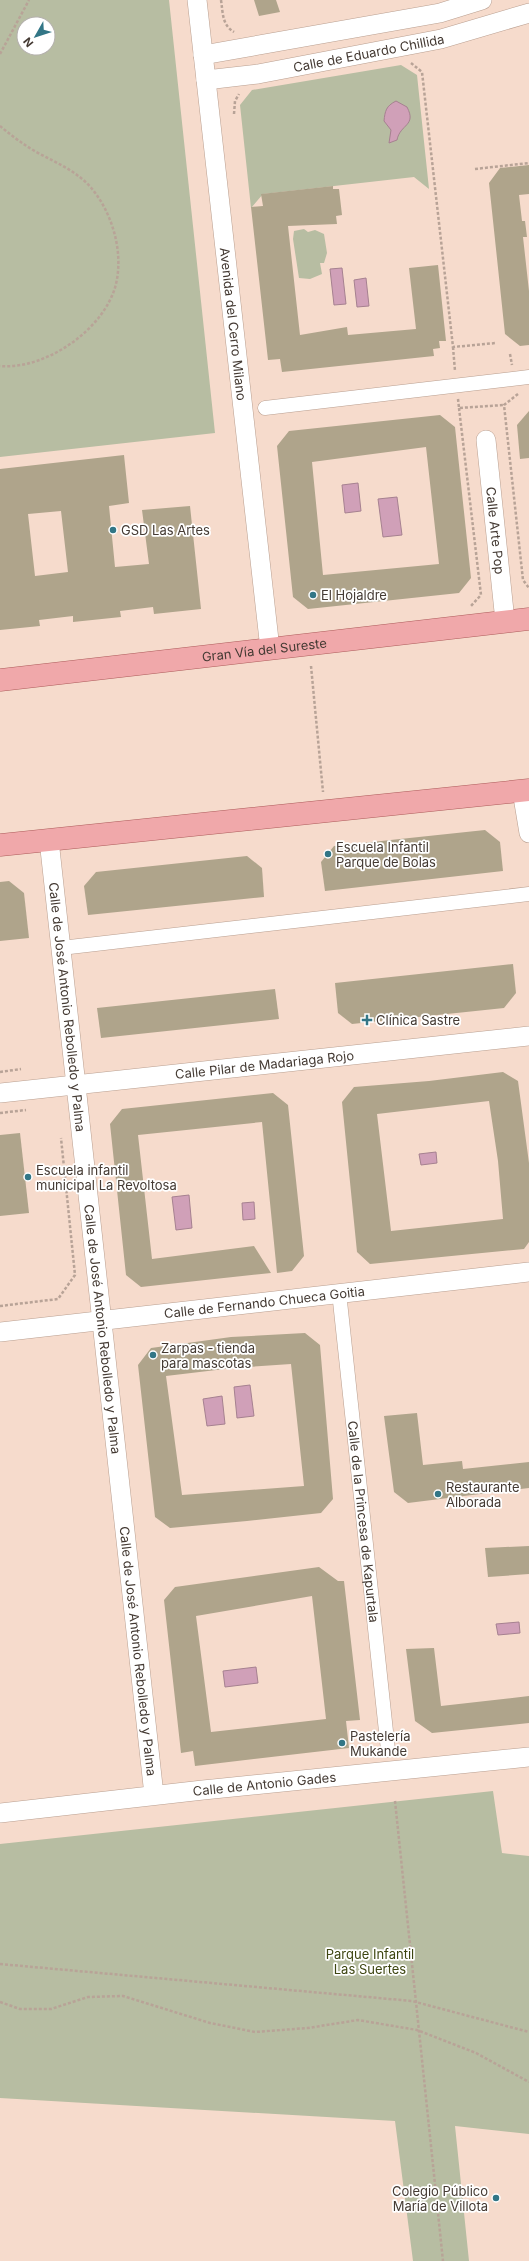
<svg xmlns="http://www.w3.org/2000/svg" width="529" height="2261" font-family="Inter,sans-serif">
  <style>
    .green { fill: #b7bda2; fill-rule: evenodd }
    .water { fill: #d0a0b8; stroke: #a68190 }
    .building { fill: #afa48b; fill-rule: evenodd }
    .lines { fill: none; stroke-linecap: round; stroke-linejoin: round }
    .pedestrian-casing { stroke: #b99f90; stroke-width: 15 }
    .minor-casing { stroke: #b99f90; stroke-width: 20 }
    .primary-casing { stroke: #ad5c5b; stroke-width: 23 }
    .path { stroke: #b8a397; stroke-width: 2.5; stroke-dasharray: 3 2; stroke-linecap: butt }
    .pedestrian { stroke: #fff; stroke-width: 14 }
    .minor { stroke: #fff; stroke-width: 19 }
    .primary { stroke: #f0a8aa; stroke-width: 22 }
    .poi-dot { fill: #327686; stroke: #fff; stroke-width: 1.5 }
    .labels { text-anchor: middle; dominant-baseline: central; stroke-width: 3.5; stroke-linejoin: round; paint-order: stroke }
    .street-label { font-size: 13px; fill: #443a33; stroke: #fff }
    .poi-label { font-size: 13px; fill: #443a33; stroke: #fff; text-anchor: start }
    .park-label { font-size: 13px; fill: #3d4510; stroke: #fff }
  </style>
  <rect width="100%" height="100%" fill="#f6dbcc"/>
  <g class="green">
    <path d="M0,0H169L215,433L0,457ZM24,24H48V48H24Z"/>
    <polygon points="401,65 417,75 429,189 414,177 263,194 251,208 240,105 252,90"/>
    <polygon points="304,229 308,232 315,230 324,234 327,253 324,263 320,263 322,274 310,279 299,278 293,239 294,231"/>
    <polygon points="493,1791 502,1853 529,1856 529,2134 455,2126 469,2261 413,2261 395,2121 0,2098 0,1844"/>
  </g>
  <g class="water">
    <path d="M396,101L407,107C417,126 400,124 397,140L389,143L391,130L384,121C385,111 386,106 396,101Z"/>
    <polygon points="342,268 346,304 334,305 330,269"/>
    <polygon points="366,278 369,306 357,307 354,280"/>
    <polygon points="358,483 361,511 345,513 342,485"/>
    <polygon points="397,497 402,535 383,537 378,499"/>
    <polygon points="436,1152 437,1163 421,1165 419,1154"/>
    <polygon points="189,1195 192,1228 176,1230 172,1197"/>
    <polygon points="254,1202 255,1219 243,1220 242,1203"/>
    <polygon points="250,1385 254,1416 237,1418 234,1387"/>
    <polygon points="222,1396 225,1424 207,1426 203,1399"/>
    <polygon points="519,1622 520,1633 498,1635 496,1624"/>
    <polygon points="256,1667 258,1683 225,1687 223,1671"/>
  </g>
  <g class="building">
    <polygon points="254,0 276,0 280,12 259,16"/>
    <polygon points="529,165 529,194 519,195 522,221 525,221 527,237 523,237 529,291 529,345 520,346 505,334 489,183 500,168"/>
    <polygon points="333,186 333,189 339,189 342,215 336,216 337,224 288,226 300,335 347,327 348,335 416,329 409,268 438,265 446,341 439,341 440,348 433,349 434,356 282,372 280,359 268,360 251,207 263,206 261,194"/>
    <polygon points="529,411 529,458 520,459 517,425"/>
    <path d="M440,415L455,427L471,578L459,593L308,609L293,597L277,446L289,431ZM426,447L439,564L323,575L312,462Z"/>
    <path d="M124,455L129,503L109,506L115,567L149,564L142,510L190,506L201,609L154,614L153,607L120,611L121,617L73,622V616L39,620L40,626L0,630V469ZM61,511L68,572L35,576L28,514Z"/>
    <polygon points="485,830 500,842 503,871 325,891 321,862 334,846"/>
    <polygon points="247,856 262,868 264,897 88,915 84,886 96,872"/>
    <polygon points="9,881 24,893 29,938 0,941 0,882"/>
    <polygon points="513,964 516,993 504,1008 352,1024 338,1013 335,983"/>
    <polygon points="275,989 279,1019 101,1038 97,1008"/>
    <path d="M503,1072L518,1081L529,1163V1242L524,1249L370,1264L357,1252L342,1102L354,1087L429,1081ZM489,1101L498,1161L503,1219L391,1231L377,1114Z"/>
    <polygon points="273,1093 288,1105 304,1256 292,1271 277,1273 262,1122 138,1135 152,1259 254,1246 271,1273 141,1287 126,1275 110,1124 122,1109"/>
    <polygon points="20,1133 29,1213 0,1216 0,1135"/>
    <path d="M305,1333L320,1345L333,1499L321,1513L247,1521L170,1528L155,1517L138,1365L151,1348L231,1337ZM291,1364L304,1486L182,1495L166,1376L233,1368Z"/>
    <polygon points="417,1413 423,1465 462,1461 463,1469 529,1462 529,1488 408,1503 394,1492 384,1416"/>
    <polygon points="529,1546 529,1574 488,1577 485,1548"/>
    <path d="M319,1567L338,1581H344L360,1720L346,1721L349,1748L195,1766L193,1751L181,1753L164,1600L175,1587ZM312,1596L326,1719L211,1732L196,1616Z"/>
    <polygon points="434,1648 441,1706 529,1696 529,1723 432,1733 415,1721 406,1649"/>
  </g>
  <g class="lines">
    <g class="pedestrian-casing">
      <g id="pedestrian">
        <polyline points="265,408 529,377"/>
        <polyline points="61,948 529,894"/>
        <path id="s1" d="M339,1292L388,1750"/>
      </g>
    </g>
    <g class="minor-casing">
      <g id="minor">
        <path id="s2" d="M197,0L270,649"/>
        <polyline points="203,55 440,13 482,0"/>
        <path id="s3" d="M206,80L258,74L441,39L529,13"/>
        <path id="s4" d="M486,440L505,621"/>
        <polyline points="522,791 529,833"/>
        <path id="s5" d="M49,840L154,1795"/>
        <path id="s6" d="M0,1093L529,1036"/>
        <path id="s7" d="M0,1332L529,1272"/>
        <path id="s8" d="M0,1813L203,1790L529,1757"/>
      </g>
    </g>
    <g class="primary-casing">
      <g id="primary">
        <path id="s9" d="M0,680L529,619"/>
        <polyline points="0,845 529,790"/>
      </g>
    </g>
    <g class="path">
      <path d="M221,0C223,13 222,25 234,32"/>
      <polyline points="0,54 29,0"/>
      <polyline points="411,63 422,72 453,347 496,343"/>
      <polyline points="234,114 235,101 239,94"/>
      <path d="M0,126C12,136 25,146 40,154C61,165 82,174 96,194C114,219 123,254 116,284C105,329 46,370 0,366"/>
      <polyline points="475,169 529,163"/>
      <polyline points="453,347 455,371"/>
      <polyline points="510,354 512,365"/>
      <polyline points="518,394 504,405 523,580 529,588"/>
      <polyline points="458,399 459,408 504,405"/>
      <polyline points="459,408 481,595 470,607"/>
      <polyline points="311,666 323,792"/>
      <polyline points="0,1072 21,1069"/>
      <polyline points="0,1113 26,1110"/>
      <polyline points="0,1306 58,1299 75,1275 61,1138"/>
      <polyline points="395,1801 443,2261"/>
      <polyline points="0,1964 412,2001 529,2032"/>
      <polyline points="0,2002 20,2009 51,2009 88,1997 123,1996 210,2023 255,2032 308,2028 358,2020 417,2030 476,2053 529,2082"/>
    </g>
    <use href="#pedestrian" class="pedestrian"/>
    <use href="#minor" class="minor"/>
    <use href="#primary" class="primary"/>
  </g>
  <g class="poi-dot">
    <circle cx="113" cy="530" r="4"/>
    <circle cx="313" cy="595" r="4"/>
    <circle cx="328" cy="854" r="4"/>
    <path d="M365 1014h4v4h4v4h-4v4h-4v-4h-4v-4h4z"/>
    <circle cx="28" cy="1177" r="4"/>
    <circle cx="153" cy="1355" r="4"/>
    <circle cx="438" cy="1494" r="4"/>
    <circle cx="342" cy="1743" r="4"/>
    <circle cx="496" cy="2198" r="4"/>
  </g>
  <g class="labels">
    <g class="street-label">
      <text stroke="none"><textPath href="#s3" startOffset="165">Calle de Eduardo Chillida</textPath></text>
      <text stroke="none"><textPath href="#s2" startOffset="326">Avenida del Cerro Milano</textPath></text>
      <text stroke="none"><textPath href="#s4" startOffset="91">Calle Arte Pop</textPath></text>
      <text stroke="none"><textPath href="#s9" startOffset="266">Gran Vía del Sureste</textPath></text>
      <text stroke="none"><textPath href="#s5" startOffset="168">Calle de José Antonio Rebolledo y Palma</textPath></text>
      <text stroke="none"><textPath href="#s6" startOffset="266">Calle Pilar de Madariaga Rojo</textPath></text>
      <text stroke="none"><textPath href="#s7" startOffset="266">Calle de Fernando Chueca Goitia</textPath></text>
      <text stroke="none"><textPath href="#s5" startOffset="492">Calle de José Antonio Rebolledo y Palma</textPath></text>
      <text stroke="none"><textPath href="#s1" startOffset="231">Calle de la Princesa de Kapurtala</textPath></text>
      <text stroke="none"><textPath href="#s5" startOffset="816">Calle de José Antonio Rebolledo y Palma</textPath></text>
      <text stroke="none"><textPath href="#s8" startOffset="266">Calle de Antonio Gades</textPath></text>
    </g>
    <g class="poi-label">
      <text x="121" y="530">GSD Las Artes</text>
      <text x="321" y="595">El Hojaldre</text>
      <text x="336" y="847">Escuela Infantil<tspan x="336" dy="15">Parque de Bolas</tspan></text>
      <text x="376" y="1020">Clínica Sastre</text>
      <text x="36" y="1170">Escuela infantil<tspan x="36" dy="15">municipal La Revoltosa</tspan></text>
      <text x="161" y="1348">Zarpas - tienda<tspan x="161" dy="15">para mascotas</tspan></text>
      <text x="446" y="1487">Restaurante<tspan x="446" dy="15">Alborada</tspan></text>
      <text x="350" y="1736">Pastelería<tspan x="350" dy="15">Mukande</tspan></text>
      <text x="488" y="2191" text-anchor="end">Colegio Público<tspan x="488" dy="15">María de Villota</tspan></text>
    </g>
    <g class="park-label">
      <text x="370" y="1954">Parque Infantil<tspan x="370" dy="15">Las Suertes</tspan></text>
    </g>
  </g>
  <g transform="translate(36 36) rotate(231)"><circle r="19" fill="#ffffff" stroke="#b4b0ad"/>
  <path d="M0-3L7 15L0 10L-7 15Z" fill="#327686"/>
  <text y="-6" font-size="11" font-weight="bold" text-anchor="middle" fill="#443a33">N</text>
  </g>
</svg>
